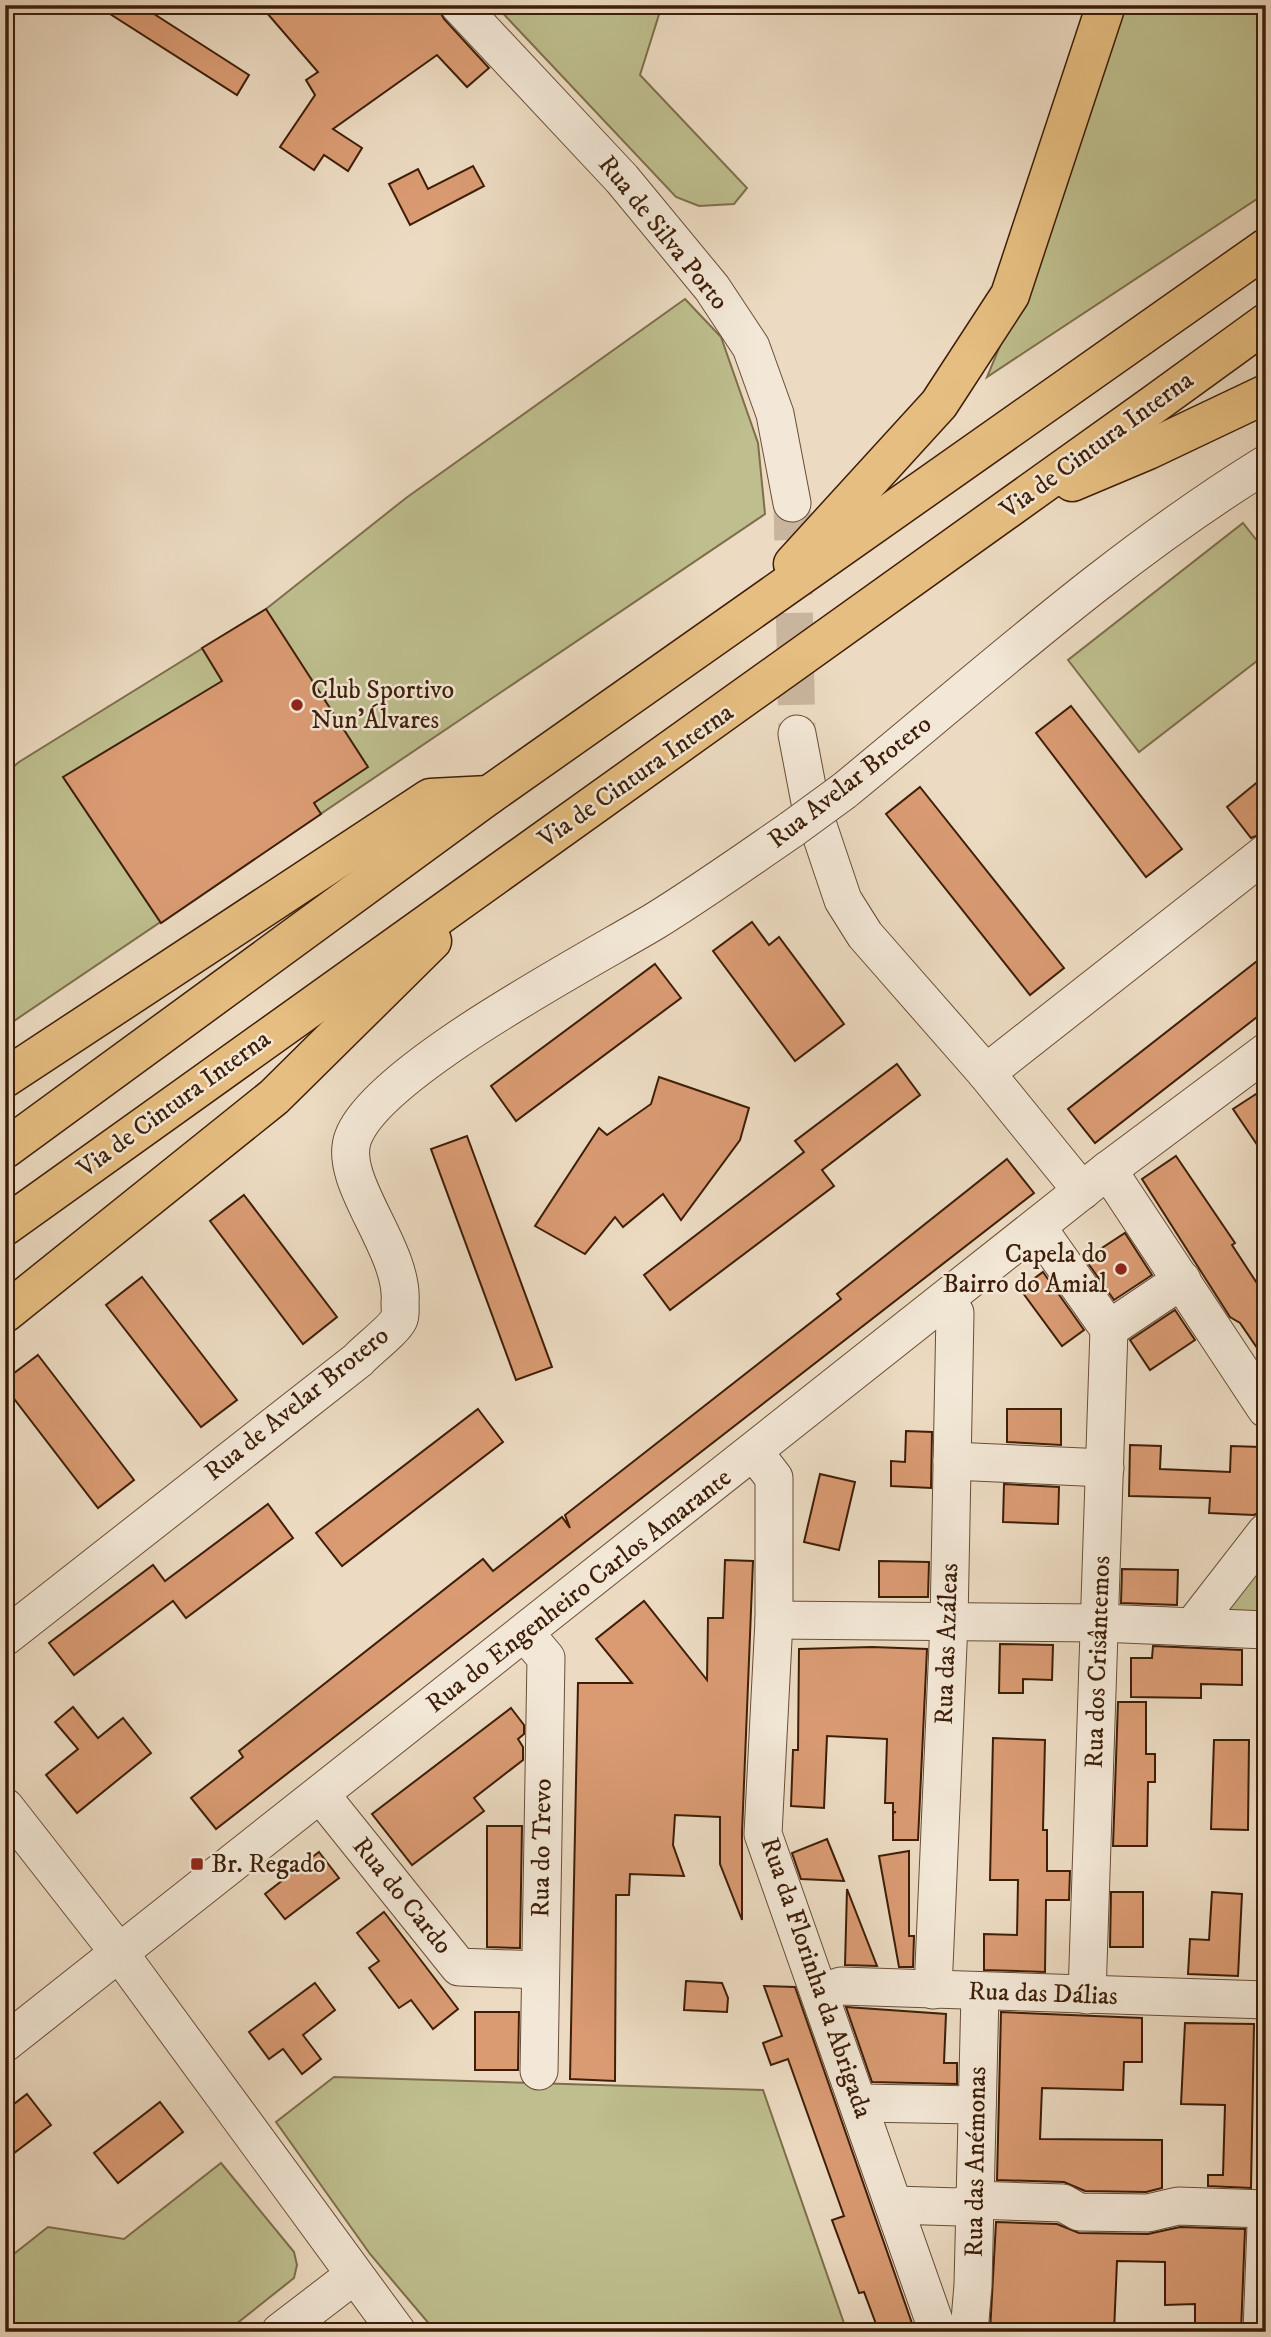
<svg xmlns="http://www.w3.org/2000/svg" width="1271" height="2337" font-family="'IM FELL DW Pica',serif">
  <style>
    .green { fill: #bebe8e; stroke: #7e6e4b; stroke-width: 2 }
    .building { fill: #da9b73; stroke: #3e1e08; stroke-width: 2 }
    .lines { fill: none; stroke-linecap: round; stroke-linejoin: round }
    .street-tunnel { stroke: #c9b59d; stroke-width: 37; stroke-dasharray: 37 18; stroke-linecap: butt }
    .street-casing { stroke: #6a4d36; stroke-width: 39 }
    .highway-casing { stroke: #3e1e08; stroke-width: 41 }
    .street { stroke: #f3e8d7; stroke-width: 37 }
    .highway { stroke: #e6be81; stroke-width: 38 }
    .street-bridge-casing { stroke: #6a4d36; stroke-width: 39; stroke-linecap: butt }
    .street-bridge { stroke: #f3e8d7; stroke-width: 37 }
    .poi-dot { fill: #8f2418; stroke: #f3e8d7; stroke-width: 2.5 }
    .labels { text-anchor: middle; dominant-baseline: central; stroke-width: 5; stroke-linejoin: round; paint-order: stroke }
    .street-label { font-size: 26px; fill: #3e1e08; stroke: #f3e8d7 }
    .poi-label { font-size: 26px; fill: #3e1e08; stroke: #f3e8d7; text-anchor: start }
  </style>
  <rect width="100%" height="100%" fill="#ecdbc2"/>
  <filter id="stains"><feTurbulence type="fractalNoise" baseFrequency=".00286" numOctaves="4"/><feColorMatrix values="0 0 0 0 .2 0 0 0 0 .09 0 0 0 0 .02 0 0 0 .5 -.17"/></filter>
  <radialGradient id="worn" r=".72"><stop offset=".6" stop-color="#630" stop-opacity="0"/><stop offset="1" stop-color="#630" stop-opacity=".3"/></radialGradient>
  <g class="green">
    <polygon points="495,5 662,5 640,75 747,188 734,204 699,206 676,197"/>
    <polygon points="1125,5 1266,5 1266,193 987,377 1050,226"/>
    <polygon points="685,299 721,337 758,443 765,514 5,1027 5,774 19,762 266,609 406,498"/>
    <polygon points="1243,523 1266,552 1266,654 1139,752 1068,660"/>
    <polygon points="1266,1553 1266,1611 1219,1611"/>
    <polygon points="334,2077 763,2090 847,2332 436,2332 370,2254 276,2122"/>
    <polygon points="221,2163 294,2252 297,2265 294,2278 226,2332 13,2332 5,2322 5,2261 48,2227 124,2239"/>
  </g>
  <g class="building">
    <polygon points="96,5 140,5 249,75 237,95"/>
    <polygon points="260,5 436,5 444,19 489,68 467,87 437,55 333,129 362,148 348,171 324,155 314,170 280,147 315,95 306,80 318,72"/>
    <polygon points="473,166 484,186 410,225 389,184 418,169 428,189"/>
    <polygon points="266,609 368,767 314,803 321,814 161,923 63,777 222,681 202,648"/>
    <polygon points="1071,706 1182,849 1146,877 1036,733"/>
    <polygon points="1266,775 1266,832 1251,838 1227,807"/>
    <polygon points="920,787 1064,968 1030,995 886,814"/>
    <polygon points="752,922 769,945 779,937 844,1024 795,1061 713,951"/>
    <polygon points="1266,954 1266,1010 1095,1143 1068,1109"/>
    <polygon points="655,964 681,998 516,1121 491,1086"/>
    <polygon points="897,1064 920,1095 822,1170 834,1186 670,1310 644,1275 804,1152 795,1141"/>
    <polygon points="659,1077 749,1108 740,1140 681,1220 663,1194 623,1227 615,1217 585,1254 535,1226 599,1128 607,1135 651,1104"/>
    <polygon points="1256,1094 1266,1108 1266,1158 1233,1109"/>
    <polygon points="467,1136 552,1367 516,1380 431,1149"/>
    <polygon points="1176,1156 1235,1243 1232,1245 1266,1297 1266,1361 1240,1323 1230,1317 1142,1179"/>
    <polygon points="1007,1159 1034,1193 216,1829 191,1798 243,1757 239,1751 483,1559 493,1571 562,1517 570,1528 565,1515 841,1299 837,1294"/>
    <polygon points="244,1195 337,1317 303,1344 210,1221"/>
    <polygon points="1125,1233 1152,1275 1114,1300 1085,1259"/>
    <polygon points="1043,1272 1084,1330 1062,1346 1020,1289"/>
    <polygon points="142,1277 237,1400 201,1427 106,1305"/>
    <polygon points="1175,1310 1195,1340 1150,1370 1130,1340"/>
    <polygon points="38,1355 134,1480 98,1508 5,1387 5,1380"/>
    <polygon points="478,1409 503,1442 342,1566 316,1533"/>
    <polygon points="1007,1409 1061,1409 1061,1445 1007,1442"/>
    <polygon points="906,1431 932,1432 931,1488 891,1486 891,1461 905,1462"/>
    <polygon points="1130,1445 1161,1446 1160,1469 1230,1472 1231,1446 1261,1447 1258,1513 1254,1515 1209,1513 1210,1498 1129,1496"/>
    <polygon points="820,1474 855,1482 839,1550 804,1542"/>
    <polygon points="1004,1484 1059,1487 1058,1524 1003,1522"/>
    <polygon points="268,1504 293,1538 186,1618 173,1601 74,1675 49,1643 153,1565 165,1581"/>
    <polygon points="725,1560 753,1561 742,1833 742,1920 720,1864 720,1817 675,1815 673,1845 684,1876 630,1874 629,1895 616,1895 615,2081 570,2079 578,1683 632,1683 596,1639 644,1601 707,1680 708,1618 723,1618"/>
    <polygon points="879,1561 929,1562 928,1597 879,1597"/>
    <polygon points="1122,1569 1178,1570 1177,1605 1121,1603"/>
    <polygon points="1000,1644 1053,1645 1052,1680 1023,1679 1023,1693 999,1693"/>
    <polygon points="1153,1646 1242,1650 1242,1685 1201,1684 1201,1698 1131,1697 1131,1658 1152,1658"/>
    <polygon points="872,1647 927,1649 918,1840 893,1840 893,1813 896,1812 893,1812 893,1803 885,1803 887,1739 827,1736 824,1808 791,1806 793,1750 798,1750 799,1649"/>
    <polygon points="1118,1702 1146,1702 1146,1754 1155,1754 1155,1782 1148,1782 1147,1846 1113,1846"/>
    <polygon points="73,1707 98,1738 123,1718 151,1753 77,1813 46,1775 78,1749 55,1722"/>
    <polygon points="511,1708 524,1725 524,1734 518,1739 523,1747 523,1760 474,1798 484,1811 412,1865 372,1814"/>
    <polygon points="993,1738 1045,1740 1043,1830 1047,1830 1047,1871 1070,1871 1069,1900 1046,1900 1045,1972 984,1970 984,1934 1017,1935 1018,1880 990,1880"/>
    <polygon points="1214,1740 1249,1740 1248,1830 1211,1829"/>
    <polygon points="487,1826 522,1826 520,1948 487,1947"/>
    <polygon points="827,1839 844,1881 801,1879 792,1853"/>
    <polygon points="909,1851 909,1936 914,1936 913,1967 899,1967 879,1856"/>
    <polygon points="319,1852 339,1878 285,1919 265,1894"/>
    <polygon points="847,1889 877,1966 845,1965"/>
    <polygon points="1111,1892 1143,1892 1143,1947 1110,1947"/>
    <polygon points="1212,1892 1242,1894 1238,1976 1188,1974 1190,1939 1209,1940"/>
    <polygon points="384,1912 458,2009 433,2029 411,2000 399,2008 369,1968 379,1961 357,1933"/>
    <polygon points="686,1981 722,1983 728,1998 727,2012 684,2010"/>
    <polygon points="315,1983 335,2010 303,2035 321,2059 302,2074 283,2049 269,2059 249,2032"/>
    <polygon points="764,1986 795,1987 915,2332 879,2332 864,2292 859,2293 832,2220 844,2216 788,2059 771,2065 763,2043 782,2036"/>
    <polygon points="846,2007 946,2014 944,2063 957,2063 957,2084 872,2082"/>
    <polygon points="475,2012 519,2012 518,2070 475,2070"/>
    <polygon points="1001,2012 1142,2018 1142,2062 1124,2062 1123,2090 1042,2088 1040,2139 1162,2140 1162,2188 1146,2192 1085,2191 1064,2182 997,2180"/>
    <polygon points="1185,2023 1254,2024 1251,2188 1208,2186 1208,2175 1223,2175 1225,2105 1181,2104"/>
    <polygon points="27,2094 51,2125 5,2160 5,2111"/>
    <polygon points="160,2102 183,2132 118,2183 94,2153"/>
    <polygon points="996,2222 1057,2224 1079,2233 1148,2234 1180,2227 1245,2229 1241,2332 1195,2332 1195,2304 1165,2305 1165,2262 1117,2261 1114,2332 990,2332"/>
  </g>
  <g class="lines">
    <polyline class="street-tunnel" points="792,503 797,734"/>
    <g class="street-casing">
      <g id="street">
        <polyline points="459,5 622,179 712,288 751,347 775,414 792,503"/>
        <polyline points="797,734 810,802 843,900 865,935 986,1073 1082,1191"/>
        <path d="M844,791C981,679 1115,557 1266,464"/>
        <polyline points="986,1073 1266,853"/>
        <polyline points="1108,1170 1266,1409"/>
        <polyline points="1037,1227 1109,1329 1182,1280"/>
        <polyline points="754,1452 774,1478 774,1620 763,1834 938,2332"/>
        <polyline points="952,1461 1105,1468"/>
        <polyline points="774,1620 1100,1623 1266,1630"/>
        <polyline points="1193,1626 1266,1532"/>
        <polyline points="525,1633 546,1658 539,2071"/>
        <path d="M5,1637L358,1360C367,1350 394,1330 399,1319C401,1315 400,1307 400,1303C405,1250 337,1181 353,1138C376,1072 590,960 655,921C702,892 747,860 792,829"/>
        <polyline points="321,1795 459,1967 539,1970"/>
        <polyline points="5,1807 120,1954 397,2332"/>
        <polyline points="933,1990 949,1622 955,1313 944,1301"/>
        <polyline points="821,1993 841,1986 1266,2000"/>
        <polyline points="1087,1995 1109,1329"/>
        <polyline points="5,2043 1108,1170 1266,1052"/>
        <polyline points="859,2103 977,2105"/>
        <polyline points="894,2205 959,2207 975,2200 1063,2203 1079,2212 1148,2213 1178,2206 1266,2209"/>
        <polyline points="280,2332 353,2276"/>
        <polyline points="969,2332 973,2285 980,1993"/>
        <polyline points="1262,2332 1266,2225"/>
      </g>
    </g>
    <g class="highway-casing">
      <g id="highway">
        <polyline points="1072,482 1148,450 1266,394"/>
        <polyline points="793,564 939,404 1010,295 1106,5"/>
        <polyline points="5,1078 430,798 489,795"/>
        <polyline points="5,1149 489,795 1266,248"/>
        <path d="M5,1226C425,924 848,627 1266,323"/>
        <polyline points="5,1313 274,1097 432,941"/>
      </g>
    </g>
    <use href="#street" class="street"/>
    <use href="#highway" class="highway"/>
    <g class="street-bridge-casing">
      <polyline id="street-bridge" points="792,829 844,791"/>
    </g>
    <use href="#street-bridge" class="street-bridge"/>
  </g>
  <g class="poi-dot">
    <circle cx="297" cy="705" r="7"/>
    <circle cx="1121" cy="1269" r="7"/>
    <rect x="190" y="1857" width="14" height="14" rx="3.5"/>
  </g>
  <g class="labels">
    <g class="street-label">
      <text transform="translate(663 233) rotate(51)">Rua de Silva Porto</text>
      <text transform="translate(1097 445) rotate(-36)">Via de Cintura Interna</text>
      <text transform="translate(636 776) rotate(-35)">Via de Cintura Interna</text>
      <text transform="translate(850 782) rotate(-38)">Rua Avelar Brotero</text>
      <text transform="translate(174 1104) rotate(-36)">Via de Cintura Interna</text>
      <text transform="translate(297 1404) rotate(-39)">Rua de Avelar Brotero</text>
      <text transform="translate(579 1591) rotate(-38)">Rua do Engenheiro Carlos Amarante</text>
      <text transform="translate(947 1644) rotate(-88)">Rua das Azáleas</text>
      <text transform="translate(1098 1662) rotate(-88)">Rua dos Crisântemos</text>
      <text transform="translate(542 1848) rotate(-89)">Rua do Trevo</text>
      <text transform="translate(402 1896) rotate(51)">Rua do Cardo</text>
      <text transform="translate(816 1978) rotate(71)">Rua da Florinha da Abrigada</text>
      <text transform="translate(1043 1994) rotate(2)">Rua das Dálias</text>
      <text transform="translate(976 2162) rotate(-89)">Rua das Anémonas</text>
    </g>
    <g class="poi-label">
      <text x="311" y="690">Club Sportivo<tspan x="311" dy="30">Nun'Álvares</tspan></text>
      <text x="1107" y="1254" text-anchor="end">Capela do<tspan x="1107" dy="30">Bairro do Amial</tspan></text>
      <text x="211" y="1864">Br. Regado</text>
    </g>
  </g>
  <rect width="1271" height="2337" fill="none" stroke="#ecdbc2" stroke-width="28"/>
  <rect x="7" y="7" width="1257" height="2323" fill="none" stroke="#3e1e08" stroke-width="3.5"/>
  <rect x="14" y="14" width="1243" height="2309" fill="none" stroke="#3e1e08" stroke-width="2"/>
  <rect width="100%" height="100%" filter="url(#stains)"/>
  <rect width="100%" height="100%" fill="url(#worn)"/>
</svg>
